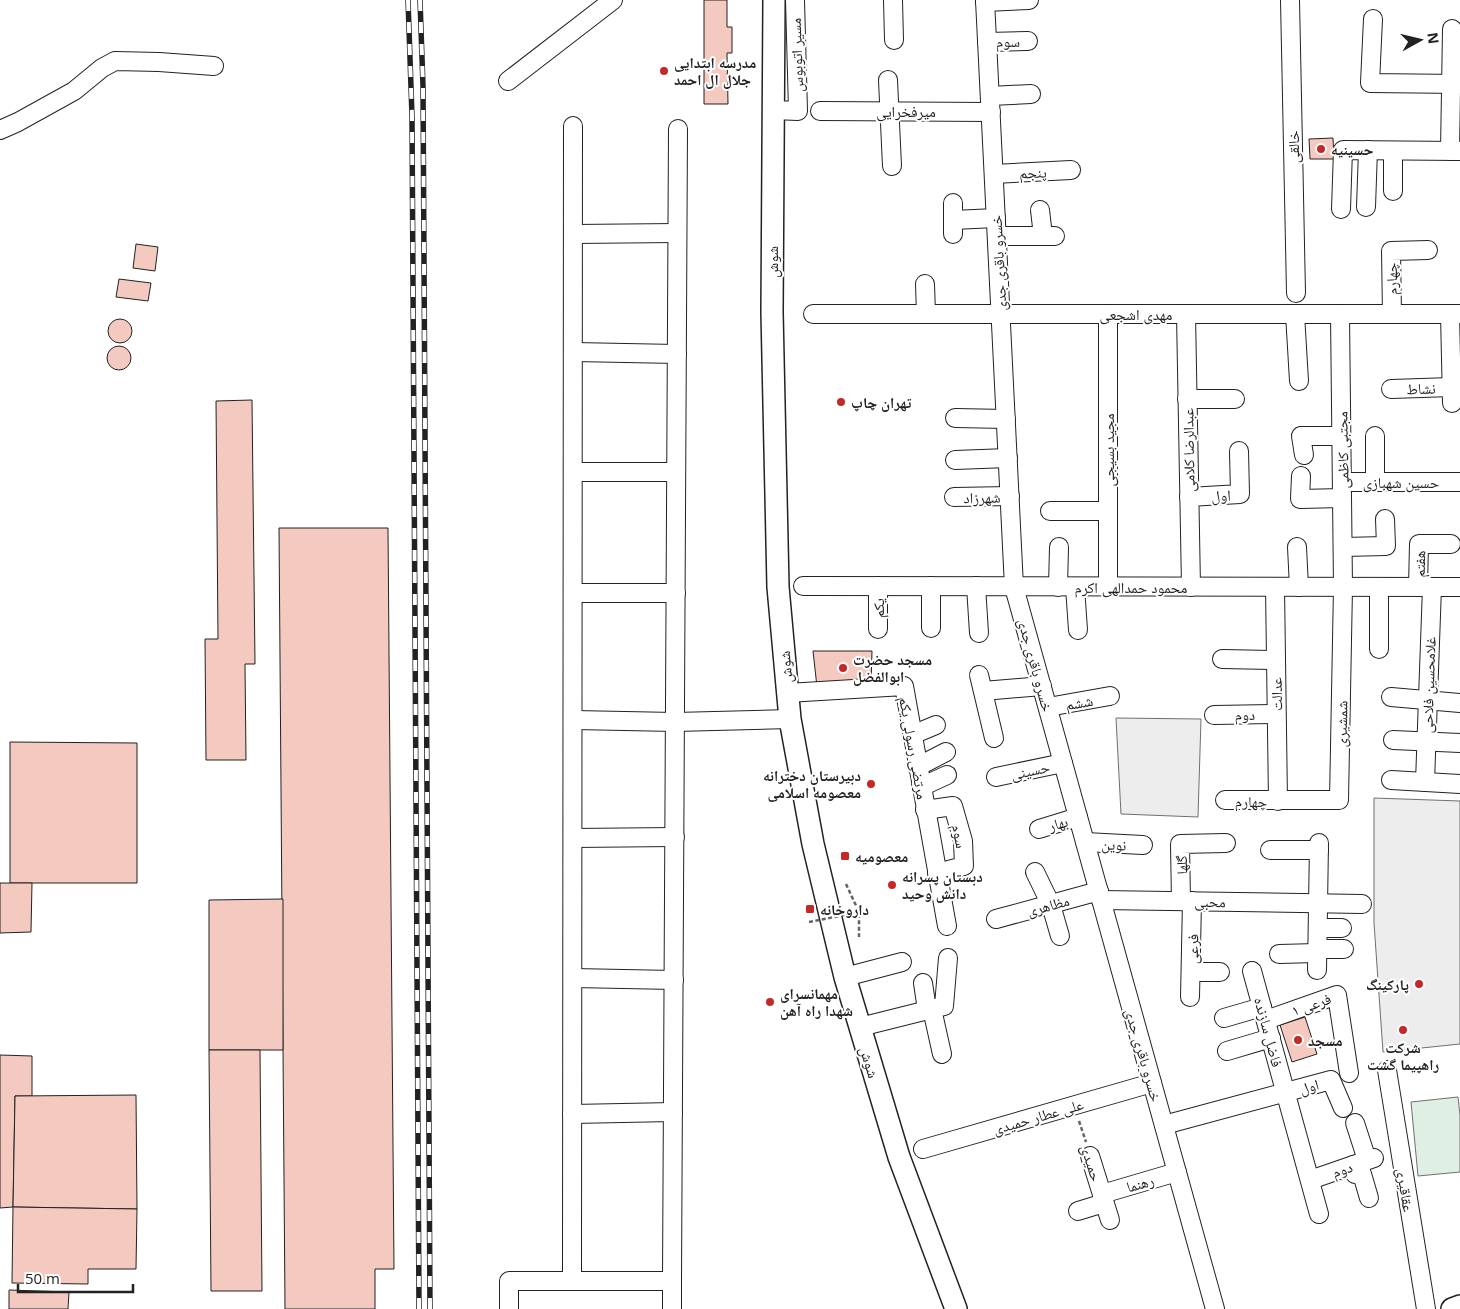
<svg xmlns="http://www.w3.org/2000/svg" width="1460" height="1309" font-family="'Open Sans','Noto Naskh Arabic',sans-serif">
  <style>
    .green { fill: #e0efe3; stroke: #6f6f6f }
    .parking { fill: #ededed; stroke: #6f6f6f }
    .building { fill: #f3c9c0; stroke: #222 }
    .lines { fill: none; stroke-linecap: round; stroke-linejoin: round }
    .minor-casing { stroke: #222; stroke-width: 20 }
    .major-casing { stroke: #222; stroke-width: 24 }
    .path { stroke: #646464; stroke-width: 2.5; stroke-dasharray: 4 2.5; stroke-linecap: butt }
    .minor { stroke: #fff; stroke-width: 18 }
    .major { stroke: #fff; stroke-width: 21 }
    .rail-casing { stroke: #222; stroke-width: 5.5 }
    .rail { stroke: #fff; stroke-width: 4; stroke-dasharray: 11; stroke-linecap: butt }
    .path-bridge { stroke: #646464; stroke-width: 2.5; stroke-dasharray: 4 2.5; stroke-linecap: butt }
    .poi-dot { fill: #c62828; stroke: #fff; stroke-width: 2 }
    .labels { text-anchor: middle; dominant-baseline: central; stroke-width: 4; stroke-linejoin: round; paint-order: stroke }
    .street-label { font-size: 15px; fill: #222; stroke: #fff }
    .poi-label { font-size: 15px; font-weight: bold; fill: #222; stroke: #fff; text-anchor: start }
  </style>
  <rect width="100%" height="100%" fill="#fff"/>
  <polygon class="green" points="1458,1097 1460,1115 1460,1172 1418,1176 1411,1102"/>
  <g class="parking">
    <polygon points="1116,718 1201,719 1198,817 1121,814"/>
    <polygon points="1374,798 1460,801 1460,1044 1383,1052 1374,923"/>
  </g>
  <g class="building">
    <polygon points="704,0 727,0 727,27 732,27 732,53 727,53 728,104 704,104"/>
    <polygon points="1333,138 1334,159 1310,159 1309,139"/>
    <polygon points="136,244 158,247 155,271 133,268"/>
    <polygon points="119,279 151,283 148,301 116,297"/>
    <circle cx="120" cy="331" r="12"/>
    <circle cx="119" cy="358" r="12"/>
    <polygon points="252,400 255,664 245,664 246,760 206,760 205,639 218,639 216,401"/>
    <polygon points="279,528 388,528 394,1269 375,1269 375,1309 285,1309"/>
    <polygon points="813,651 872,651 871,686 817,687"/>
    <polygon points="10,742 137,743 137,883 10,883"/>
    <polygon points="0,883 32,883 31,932 0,933"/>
    <polygon points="283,899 283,1050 209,1050 209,900"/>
    <polygon points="1305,1017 1317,1054 1292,1062 1280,1025"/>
    <polygon points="209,1050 260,1050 262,1291 211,1291"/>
    <polygon points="0,1055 32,1056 32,1096 15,1096 13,1207 0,1208"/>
    <polygon points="136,1095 137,1209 13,1207 15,1096"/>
    <polygon points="13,1207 137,1209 136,1269 88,1269 88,1284 12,1283"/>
    <polygon points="9,1290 69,1292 68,1309 9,1309"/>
  </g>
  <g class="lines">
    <g class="minor-casing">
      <g id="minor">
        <polyline points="893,0 894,40"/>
        <polyline points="985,0 1014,587 1215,1309"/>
        <polyline points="1290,0 1296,293"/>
        <polyline points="985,2 1029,0"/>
        <polyline points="1373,19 1370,83 1460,84"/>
        <polyline points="987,42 1028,41"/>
        <polyline points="888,80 892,166"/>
        <polyline points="508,81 613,0"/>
        <polyline points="990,96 1031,94"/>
        <polyline points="773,110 798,111 795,0"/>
        <polyline points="820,111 991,112"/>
        <polyline points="0,130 18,122 74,91 102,68 115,61 159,62 214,66"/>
        <polyline points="1393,151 1393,191"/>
        <polyline points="1450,151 1452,29"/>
        <polyline points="994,174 1071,170"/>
        <polyline points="1366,207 1368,150"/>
        <polyline points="1341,209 1343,150 1460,151"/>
        <polyline points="1040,210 1043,236"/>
        <polyline points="953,220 996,218"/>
        <polyline points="574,234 677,233"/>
        <polyline points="953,234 953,203"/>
        <polyline points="997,236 1055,236"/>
        <polyline points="925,284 926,314"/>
        <polyline points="813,314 1460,314"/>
        <polyline points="1108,314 1108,587"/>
        <polyline points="1186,314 1191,587"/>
        <polyline points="1295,314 1299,381"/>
        <polyline points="1392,314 1391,251 1428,250"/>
        <polyline points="1450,314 1452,403"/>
        <polyline points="574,352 677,354"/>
        <polyline points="1391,389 1452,387"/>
        <polyline points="1187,399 1235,399"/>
        <polyline points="955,418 1006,419"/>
        <polyline points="1375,436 1375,482"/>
        <polyline points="1304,455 1301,436 1341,436"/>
        <polyline points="955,460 1008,458"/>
        <polyline points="574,472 676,472"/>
        <polyline points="1301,476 1300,499 1342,498"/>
        <polyline points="1342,482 1460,482"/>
        <polyline points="954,497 1010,496"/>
        <polyline points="1189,497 1240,494 1239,451"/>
        <polyline points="1050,511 1108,511"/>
        <polyline points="1297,547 1299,587"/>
        <polyline points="1343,547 1386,546 1385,519"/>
        <polyline points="803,586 1460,587"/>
        <polyline points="878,586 878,629"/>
        <polyline points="976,586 979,633"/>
        <polyline points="1058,587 1059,547"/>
        <polyline points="1075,587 1078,630"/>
        <polyline points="1275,587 1278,801"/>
        <polyline points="1418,587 1419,544 1451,544"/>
        <polyline points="574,593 676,593"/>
        <polyline points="931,628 931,586"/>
        <polyline points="1379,649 1379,587"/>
        <polyline points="1222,659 1275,660"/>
        <polyline points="979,675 994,738"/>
        <polyline points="983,691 1042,686"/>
        <polyline points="787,693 904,686 947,926"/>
        <polyline points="1391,697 1460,703"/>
        <polyline points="1048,707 1110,696"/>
        <polyline points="1214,715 1276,714"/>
        <polyline points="574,720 675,722 790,719"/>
        <polyline points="912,735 936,725"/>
        <polyline points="1393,740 1460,743"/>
        <polyline points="917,767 946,752"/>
        <polyline points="996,777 1063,763"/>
        <polyline points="1391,780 1460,784"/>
        <polyline points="1425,782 1432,587"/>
        <polyline points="921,787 947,775"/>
        <polyline points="1225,800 1339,800 1343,587 1340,314"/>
        <polyline points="925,810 953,806 963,841 964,866 937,873"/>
        <polyline points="1039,829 1078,817"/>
        <polyline points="573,838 675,837"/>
        <polyline points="1085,842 1143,845"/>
        <polyline points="1270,850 1319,850"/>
        <polyline points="1035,872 1051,905 1060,936"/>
        <polyline points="1101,900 1362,904"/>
        <polyline points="1181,901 1180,844 1226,843"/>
        <polyline points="996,919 1099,891"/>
        <polyline points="1318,928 1342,928"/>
        <polyline points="1317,949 1344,949"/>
        <polyline points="1279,954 1317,953"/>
        <polyline points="1317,970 1319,843"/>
        <polyline points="1252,971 1319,1214"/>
        <polyline points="1191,972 1220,972"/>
        <polyline points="845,977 902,962"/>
        <polyline points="573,978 674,980"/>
        <polyline points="923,983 927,1010"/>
        <polyline points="1190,997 1192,901"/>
        <polyline points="932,1009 942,1054"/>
        <polyline points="1224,1018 1262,1007"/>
        <polyline points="1266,1020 1337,995 1349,1073"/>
        <polyline points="860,1027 944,1006 948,958"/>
        <polyline points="1227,1051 1271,1038"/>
        <polyline points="1387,1070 1426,1309"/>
        <polyline points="572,1114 673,1112"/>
        <polyline points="1355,1123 1367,1160"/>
        <polyline points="1164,1125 1331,1080 1343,1108"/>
        <polyline points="923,1149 1152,1083"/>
        <polyline points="1090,1156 1110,1220"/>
        <polyline points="1353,1165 1355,1174 1362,1174 1369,1198"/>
        <polyline points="1310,1180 1374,1158"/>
        <polyline points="1102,1194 1177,1172"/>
        <polyline points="1078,1211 1104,1203"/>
        <polyline points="572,1281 573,126"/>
        <polyline points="509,1309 509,1281 672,1281 678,129"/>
        <polyline points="672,1309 672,1281"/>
      </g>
    </g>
    <g class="major-casing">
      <g id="major">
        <polyline points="774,0 772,312 778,587 790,719 813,844 845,977 899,1157 956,1309"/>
        <polyline points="1452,1309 1460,1306"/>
      </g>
    </g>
    <g class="path">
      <polyline points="846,884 859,912 859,937"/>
      <polyline points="1079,1121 1086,1142"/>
    </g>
    <use href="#minor" class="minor"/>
    <use href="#major" class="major"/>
    <g class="rail-casing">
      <g id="rail">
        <polyline points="408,0 412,116 419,1309"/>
        <polyline points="420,0 423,86 430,1309"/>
      </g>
    </g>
    <use href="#rail" class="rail"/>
    <polyline class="path-bridge" points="809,922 859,912"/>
  </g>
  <g class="poi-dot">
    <circle cx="664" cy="71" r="5"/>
    <circle cx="1321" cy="149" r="5"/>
    <circle cx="841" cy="402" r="5"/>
    <circle cx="843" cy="668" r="5"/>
    <circle cx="871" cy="784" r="5"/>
    <rect x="840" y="851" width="10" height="10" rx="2.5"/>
    <circle cx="892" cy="885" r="5"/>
    <rect x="805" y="904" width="10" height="10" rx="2.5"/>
    <circle cx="1419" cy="984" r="5"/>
    <circle cx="770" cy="1002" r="5"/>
    <circle cx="1403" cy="1030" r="5"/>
    <circle cx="1298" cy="1040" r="5"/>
  </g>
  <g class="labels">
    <g class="street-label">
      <text transform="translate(1008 41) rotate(-1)">سوم</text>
      <text transform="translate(796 55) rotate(-92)">مسیر اتوبوس</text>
      <text x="906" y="111">میرفخرایی</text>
      <text transform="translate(1293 147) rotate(-91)">خالقی</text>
      <text transform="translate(1033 172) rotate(-2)">پنجم</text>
      <text transform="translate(772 262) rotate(-90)">شوش</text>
      <text transform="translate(998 263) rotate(-93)">خسرو باقری جدی</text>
      <text transform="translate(1391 279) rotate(-91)">چهارم</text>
      <text x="1136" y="314">مهدی اشجعی</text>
      <text transform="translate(1421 388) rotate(-2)">نشاط</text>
      <text transform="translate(1108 450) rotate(-90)">مجید بسیجی</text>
      <text transform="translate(1188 450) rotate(-91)">عبدالرضا کلامی</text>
      <text transform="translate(1342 450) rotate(-91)">مجتبی کاظمی</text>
      <text x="1401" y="482">حسین شهبازی</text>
      <text transform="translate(1221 495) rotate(-3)">اول</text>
      <text transform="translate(982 497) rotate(-1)">شهرزاد</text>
      <text transform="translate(1419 564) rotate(-89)">هفتم</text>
      <text x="1131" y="587">محمود حمدالهی اکرم</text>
      <text transform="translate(878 608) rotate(-90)">یکم</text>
      <text transform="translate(1036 665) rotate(75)">خسرو باقری جدی</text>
      <text transform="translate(785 667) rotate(-95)">شوش</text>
      <text transform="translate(1428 685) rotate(-88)">غلامحسین فلاحی</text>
      <text transform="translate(1276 694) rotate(-91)">عدالت</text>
      <text transform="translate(1079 702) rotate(-10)">ششم</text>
      <text x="1245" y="714">دوم</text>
      <text transform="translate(1341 724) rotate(-89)">شمشیری</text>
      <text transform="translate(914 748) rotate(80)">مرتضی رسولی یکم</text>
      <text transform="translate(1030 770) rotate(-12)">حسینی</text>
      <text transform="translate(1251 801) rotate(1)">چهارم</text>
      <text transform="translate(1058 823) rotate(-16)">بهار</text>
      <text transform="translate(960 836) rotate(78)">سوم</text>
      <text transform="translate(1114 844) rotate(3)">نوین</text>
      <text transform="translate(1181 865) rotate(-91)">گلها</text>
      <text transform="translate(1210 901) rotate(1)">محبی</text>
      <text transform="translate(1048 905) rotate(-15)">مظاهری</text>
      <text transform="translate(1192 949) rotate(-89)">فرعی</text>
      <text transform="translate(1311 1004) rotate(-19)">فرعی ۱</text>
      <text transform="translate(1269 1032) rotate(75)">فاضل سازنده</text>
      <text transform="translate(1144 1055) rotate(74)">خسرو باقری جدی</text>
      <text transform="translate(870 1062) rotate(73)">شوش</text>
      <text transform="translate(1309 1086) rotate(-16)">اول</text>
      <text transform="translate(1038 1116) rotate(-16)">علی عطار حمیدی</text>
      <text transform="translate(1092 1163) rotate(73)">حمیدی</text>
      <text transform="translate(1342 1169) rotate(-19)">دوم</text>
      <text transform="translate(1140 1183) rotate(-16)">رهنما</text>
      <text transform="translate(1406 1190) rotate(81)">عقاقیری</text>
    </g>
    <g class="poi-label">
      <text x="674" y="62">مدرسه ابتدایی<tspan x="674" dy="17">جلال ال احمد</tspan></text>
      <text x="1331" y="149">حسینیه</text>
      <text x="851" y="402">تهران چاپ</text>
      <text x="853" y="659">مسجد حضرت<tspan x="853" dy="17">ابوالفضل</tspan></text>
      <text x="861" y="775" text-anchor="end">دبیرستان دخترانه<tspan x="861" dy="17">معصومه اسلامی</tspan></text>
      <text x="855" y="856">معصومیه</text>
      <text x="902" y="876">دبستان پسرانه<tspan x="902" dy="17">دانش وحید</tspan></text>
      <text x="820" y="909">داروخانه</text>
      <text x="1409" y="984" text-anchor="end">پارکینگ</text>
      <text x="780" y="993">مهمانسرای<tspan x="780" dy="17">شهدا راه آهن</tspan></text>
      <text x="1308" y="1040">مسجد</text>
      <text x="1403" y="1047" text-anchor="middle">شركت<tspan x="1403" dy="17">راهپيما گشت</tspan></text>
    </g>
  </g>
  <g transform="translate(1420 40) rotate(82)" stroke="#ffffff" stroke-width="4" paint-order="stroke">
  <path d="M0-4L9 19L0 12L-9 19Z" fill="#222222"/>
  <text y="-8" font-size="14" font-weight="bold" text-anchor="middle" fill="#222222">N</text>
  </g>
  <path d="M18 1284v8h115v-8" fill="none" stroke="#222222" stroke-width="2.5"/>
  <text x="25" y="1284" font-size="15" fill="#222222" stroke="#ffffff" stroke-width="4" paint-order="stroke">50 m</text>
</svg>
